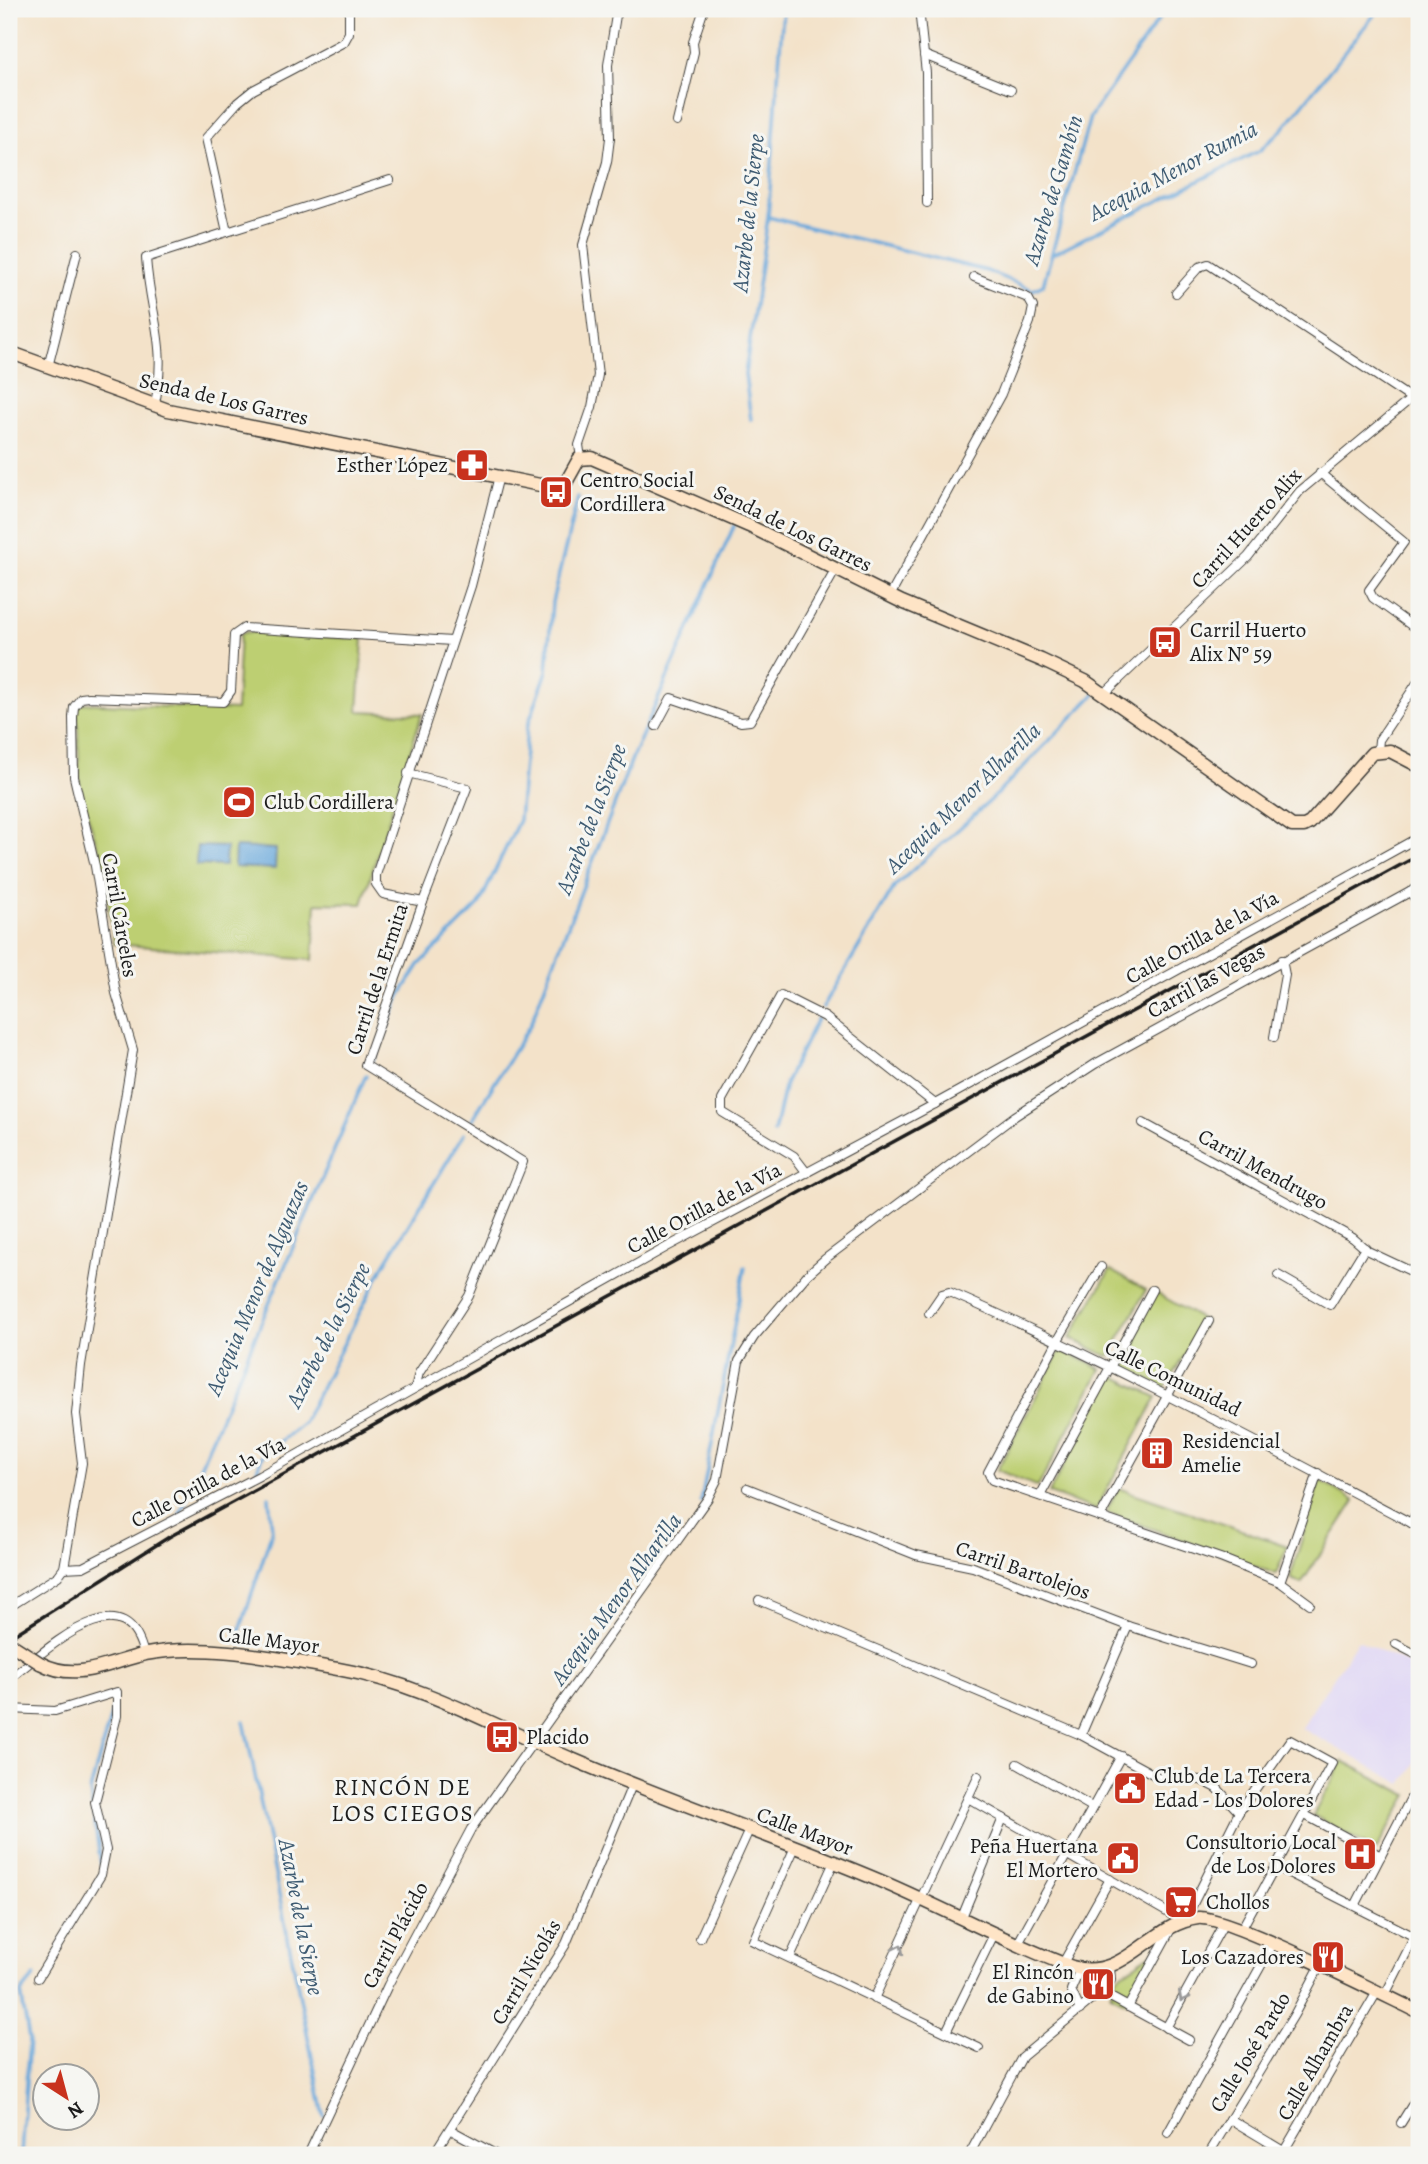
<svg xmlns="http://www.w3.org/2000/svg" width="1428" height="2164" font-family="Alegreya,serif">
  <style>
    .built { fill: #dfd5f5 }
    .green { fill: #bdcf72; stroke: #6c7647; stroke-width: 2 }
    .water { fill: #68a7db; stroke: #42627c; stroke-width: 2 }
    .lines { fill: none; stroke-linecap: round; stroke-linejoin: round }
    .stream { stroke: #68a7db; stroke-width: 3.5 }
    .street-casing { stroke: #3c3a36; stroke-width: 10 }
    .secondary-casing { stroke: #3c3a36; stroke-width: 15 }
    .street { stroke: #fff; stroke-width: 8 }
    .secondary { stroke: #fee4c6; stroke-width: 12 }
    .rail { stroke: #1c1c1c; stroke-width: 3.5 }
    .secondary-bridge-casing { stroke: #3c3a36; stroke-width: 15; stroke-linecap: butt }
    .secondary-bridge { stroke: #fee4c6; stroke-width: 12 }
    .oneway { stroke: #999 }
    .labels { text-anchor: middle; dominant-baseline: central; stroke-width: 6; stroke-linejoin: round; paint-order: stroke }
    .street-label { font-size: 21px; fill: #1c1c1c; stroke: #f6f6f2 }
    .poi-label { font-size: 21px; fill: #1c1c1c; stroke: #f6f6f2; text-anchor: start }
    .water-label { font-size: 23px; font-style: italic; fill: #3e5b72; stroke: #f6f6f2 }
    .neighbourhood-label { font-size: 23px; letter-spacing: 2px; fill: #1c1c1c; stroke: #f6f6f2 }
  </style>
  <rect width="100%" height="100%" fill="#f6f6f2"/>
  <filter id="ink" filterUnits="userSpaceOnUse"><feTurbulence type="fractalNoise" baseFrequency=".0143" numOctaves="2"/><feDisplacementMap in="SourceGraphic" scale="14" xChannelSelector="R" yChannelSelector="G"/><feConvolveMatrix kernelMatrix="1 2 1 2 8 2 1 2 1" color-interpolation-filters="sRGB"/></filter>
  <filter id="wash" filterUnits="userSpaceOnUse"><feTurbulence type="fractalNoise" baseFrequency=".00686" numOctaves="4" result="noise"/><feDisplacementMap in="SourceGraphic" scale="28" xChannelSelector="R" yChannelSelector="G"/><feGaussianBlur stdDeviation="1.57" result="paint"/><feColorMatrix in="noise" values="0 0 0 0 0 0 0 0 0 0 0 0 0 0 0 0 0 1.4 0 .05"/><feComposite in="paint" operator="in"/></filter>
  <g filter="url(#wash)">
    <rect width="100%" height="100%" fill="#f3e2c9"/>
    <polygon class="built" points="1358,1640 1419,1669 1419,1756 1402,1784 1301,1728"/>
    <g class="green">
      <polygon points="247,632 363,639 358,711 422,714 362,904 316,903 313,960 114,944 102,861 80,790 77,707 81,703 236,710 240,634"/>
      <polygon points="1110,1270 1146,1290 1109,1357 1070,1338"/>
      <polygon points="1155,1292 1205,1321 1164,1389 1117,1362"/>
      <polygon points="1061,1349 1101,1369 1038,1487 997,1470"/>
      <polygon points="1112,1375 1157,1397 1096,1510 1049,1493"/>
      <polygon points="1320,1480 1355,1501 1301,1584 1290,1578"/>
      <polygon points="1118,1488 1288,1546 1276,1574 1106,1512"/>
      <polygon points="1343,1761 1408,1795 1376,1850 1313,1815"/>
      <polygon points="1149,1955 1152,1957 1126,2002 1111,1994 1115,1978"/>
    </g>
    <g class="water">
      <polygon points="197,846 226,847 225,866 196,865"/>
      <polygon points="235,847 276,849 275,869 234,867"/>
    </g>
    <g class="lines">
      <g class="stream">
        <polyline points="768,217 987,271 1033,290 1043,285 1090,117 1166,9"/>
        <polyline points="1052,254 1259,151 1282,130 1379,9"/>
        <polyline points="751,420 745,374 768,217 783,9"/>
        <polyline points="823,1007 895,886 991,800 1095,694"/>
        <polyline points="373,1060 400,996 419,965 479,905 519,820 527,728 547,671 552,602 578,497"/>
        <polyline points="472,1120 530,1025 633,756 734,526"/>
        <polyline points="774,1132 785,1083 817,1019"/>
        <polyline points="257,1470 262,1456 303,1423 384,1265 464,1134"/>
        <polyline points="701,1502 745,1267"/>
        <polyline points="180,1514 366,1075"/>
        <polyline points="236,1643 272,1531 269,1497"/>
        <polyline points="244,1721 324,2116"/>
        <polyline points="101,1864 90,1791 113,1708"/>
        <polyline points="21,2155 29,2039 21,1993 35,1976"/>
      </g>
    </g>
  </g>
  <g filter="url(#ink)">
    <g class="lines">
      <g class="street-casing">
        <g id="street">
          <polyline points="919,9 926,73 927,203"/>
          <polyline points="924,55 1011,90"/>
          <polyline points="677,122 694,52 693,42 704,9"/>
          <polyline points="227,232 390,180"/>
          <polyline points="1176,293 1199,267 1208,264 1412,399"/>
          <polyline points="48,367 77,253"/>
          <path d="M154,407C169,347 150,316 146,258L227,232L206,138L237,103L253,90L344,42L349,33V9"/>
          <polyline points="581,458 579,445 592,407 598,375 583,245 607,162 610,138 608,65 617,9"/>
          <polyline points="1320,473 1404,542 1369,590 1373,598 1419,631"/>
          <polyline points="890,596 1001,394 1030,322 1033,307 1028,298 974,277"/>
          <polyline points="1105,693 1248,557 1300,491 1419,392"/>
          <polyline points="656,726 671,698 741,722 750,721 836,569"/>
          <polyline points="1378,750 1379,740 1419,680"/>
          <polyline points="408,773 467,788 423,902"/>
          <polyline points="1410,892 1419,903"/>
          <polyline points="1274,1037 1285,975 1282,960"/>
          <polyline points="1143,1123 1353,1238 1368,1251 1419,1275"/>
          <polyline points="807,1173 794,1156 722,1112 722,1100 781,995 825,1017 935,1104"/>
          <polyline points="1101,1267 1058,1340 988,1472 992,1480 1223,1559 1280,1582 1310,1604"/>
          <polyline points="1278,1275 1330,1305 1365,1248"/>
          <path d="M929,1313L942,1294L949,1292C1110,1362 1264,1446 1419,1527"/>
          <polyline points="415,1388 419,1373 469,1296 523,1162 365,1065 423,902 383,894 376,884 376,875 471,586 499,476"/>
          <polyline points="747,1488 916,1555 973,1567 1128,1626 1251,1664"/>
          <polyline points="1040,1496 1152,1290"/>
          <polyline points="1100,1517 1209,1321"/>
          <polyline points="1411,1523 1419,1508"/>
          <polyline points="64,1568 83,1567 259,1476 667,1247 935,1104 1419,837"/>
          <polyline points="1280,1582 1318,1473"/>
          <polyline points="759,1600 1081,1735 1160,1778 1201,1780 1217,1788 1239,1812"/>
          <polyline points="9,1607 58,1576 64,1568 82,1463 76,1414 81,1365 133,1050 116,993 95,866 74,777 73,717 74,707 81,698 89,697 223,702 231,691 234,635 244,628 452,641"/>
          <polyline points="1396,1644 1419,1656"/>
          <path d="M9,1679C43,1654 125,1572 144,1655"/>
          <polyline points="9,1709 55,1711 117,1692 117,1716 95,1802 106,1850 101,1875 38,1978"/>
          <polyline points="1081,1735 1128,1626"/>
          <polyline points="1017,1764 1092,1807"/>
          <polyline points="968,1798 1184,1922 1239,1812 1290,1740 1332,1763 1241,1930"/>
          <polyline points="1305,1815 1381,1856"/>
          <polyline points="795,1847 753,1941 979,2048"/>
          <polyline points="1277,1867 1419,1939"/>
          <polyline points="1355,1906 1414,1792 1419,1795"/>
          <polyline points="962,1917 1003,1818"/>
          <polyline points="700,1938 749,1830"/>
          <polyline points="1018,1943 1121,1756"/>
          <polyline points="790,1958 834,1862"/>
          <polyline points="1063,1963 1110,1879"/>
          <polyline points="1080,1969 1071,1990 1080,2010"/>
          <polyline points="1101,1992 1189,2040"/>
          <polyline points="1385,1995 1419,1928"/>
          <polyline points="874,1999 978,1776"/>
          <polyline points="1128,2007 1171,1929"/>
          <polyline points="1166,2028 1224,1923"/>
          <polyline points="946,2032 995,1932"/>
          <polyline points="1230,2119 1290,2155"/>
          <polyline points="1401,2123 1419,2094"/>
          <polyline points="451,2130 497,2155"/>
          <polyline points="1168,2133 1273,1944"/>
          <polyline points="1284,2151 1377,1992"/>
          <polyline points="308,2155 388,1985 471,1829 708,1498 717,1480 739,1361 754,1337 807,1275 825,1259 1015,1116 1095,1064 1419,887"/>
          <polyline points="433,2155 566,1944 632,1785"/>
          <polyline points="969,2155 1022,2057 1107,1987 1111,1980 1110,1967"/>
          <polyline points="1208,2155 1294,2015 1320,1966"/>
        </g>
      </g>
      <g class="secondary-casing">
        <g id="secondary">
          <polyline points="9,352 168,410 540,485 564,486 579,459 592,458 749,526 902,602 1041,660 1085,681 1292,826 1304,826 1310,823 1372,753 1390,751 1419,766"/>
          <path d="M40,1663C78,1683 109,1662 146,1654C203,1642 280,1659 338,1669C421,1683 496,1727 574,1760C672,1802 773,1836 871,1877C939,1905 1004,1942 1072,1967C1125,1982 1150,1924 1198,1918C1224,1914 1385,1996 1419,2012"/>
        </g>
      </g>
      <use href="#street" class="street"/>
      <use href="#secondary" class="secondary"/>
      <polyline class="rail" points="9,1638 169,1537 1419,855"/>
      <g class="secondary-bridge-casing">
        <polyline id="secondary-bridge" points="9,1643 40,1663"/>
      </g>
      <use href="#secondary-bridge" class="secondary-bridge"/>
    </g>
    <defs><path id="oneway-chevron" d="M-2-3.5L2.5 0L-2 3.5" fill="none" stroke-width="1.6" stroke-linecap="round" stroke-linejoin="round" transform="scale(1.75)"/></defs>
    <g class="oneway">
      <use href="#oneway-chevron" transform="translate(899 1949) rotate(-64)"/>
      <use href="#oneway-chevron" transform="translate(1183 1997) rotate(119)"/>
    </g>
  </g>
  <defs>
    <g id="pharmacy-square" transform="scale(1.75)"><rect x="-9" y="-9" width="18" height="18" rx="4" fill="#c8321e" stroke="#f6f6f2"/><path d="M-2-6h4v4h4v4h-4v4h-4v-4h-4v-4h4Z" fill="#fff"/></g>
    <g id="bus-square" transform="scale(1.75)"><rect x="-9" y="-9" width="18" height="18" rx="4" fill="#c8321e" stroke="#f6f6f2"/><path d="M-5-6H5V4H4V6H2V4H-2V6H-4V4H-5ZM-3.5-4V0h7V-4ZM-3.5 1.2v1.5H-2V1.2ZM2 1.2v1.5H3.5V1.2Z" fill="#fff"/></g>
    <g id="stadium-square" transform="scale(1.75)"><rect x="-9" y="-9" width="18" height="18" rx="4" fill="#c8321e" stroke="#f6f6f2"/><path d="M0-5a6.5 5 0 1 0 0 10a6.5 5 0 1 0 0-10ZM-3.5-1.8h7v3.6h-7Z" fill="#fff"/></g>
    <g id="building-square" transform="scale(1.75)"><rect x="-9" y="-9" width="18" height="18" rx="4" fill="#c8321e" stroke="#f6f6f2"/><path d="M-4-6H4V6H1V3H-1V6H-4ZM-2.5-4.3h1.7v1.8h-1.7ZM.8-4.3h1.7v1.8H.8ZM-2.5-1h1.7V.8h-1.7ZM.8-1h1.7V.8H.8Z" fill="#fff"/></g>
    <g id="civic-square" transform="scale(1.75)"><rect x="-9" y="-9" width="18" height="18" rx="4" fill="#c8321e" stroke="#f6f6f2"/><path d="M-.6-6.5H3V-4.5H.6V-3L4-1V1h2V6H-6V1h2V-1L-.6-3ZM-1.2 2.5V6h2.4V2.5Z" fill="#fff"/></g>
    <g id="hospital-square" transform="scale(1.75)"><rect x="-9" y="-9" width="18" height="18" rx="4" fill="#c8321e" stroke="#f6f6f2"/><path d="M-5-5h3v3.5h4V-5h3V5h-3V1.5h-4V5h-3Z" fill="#fff"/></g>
    <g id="supermarket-square" transform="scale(1.75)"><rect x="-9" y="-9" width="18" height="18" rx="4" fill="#c8321e" stroke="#f6f6f2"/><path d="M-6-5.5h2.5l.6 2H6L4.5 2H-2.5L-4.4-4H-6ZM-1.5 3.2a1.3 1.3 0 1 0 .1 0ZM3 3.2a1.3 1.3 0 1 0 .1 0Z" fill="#fff"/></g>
    <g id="restaurant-square" transform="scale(1.75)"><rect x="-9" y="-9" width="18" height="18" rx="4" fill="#c8321e" stroke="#f6f6f2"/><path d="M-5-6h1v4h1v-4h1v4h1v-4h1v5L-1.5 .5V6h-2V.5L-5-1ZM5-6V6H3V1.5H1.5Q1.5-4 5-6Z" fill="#fff"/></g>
  </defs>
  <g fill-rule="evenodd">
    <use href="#pharmacy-square" x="472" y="465"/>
    <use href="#bus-square" x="556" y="492"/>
    <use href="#bus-square" x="1165" y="642"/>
    <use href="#stadium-square" x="239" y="802"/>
    <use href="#building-square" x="1157" y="1453"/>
    <use href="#bus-square" x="502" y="1737"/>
    <use href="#civic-square" x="1130" y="1788"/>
    <use href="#hospital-square" x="1360" y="1854"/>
    <use href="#civic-square" x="1123" y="1858"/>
    <use href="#supermarket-square" x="1181" y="1902"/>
    <use href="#restaurant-square" x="1328" y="1957"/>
    <use href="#restaurant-square" x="1098" y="1984"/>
  </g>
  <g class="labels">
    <g class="street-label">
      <text transform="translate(224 399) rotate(13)">Senda de Los Garres</text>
      <text transform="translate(793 528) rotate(26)">Senda de Los Garres</text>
      <text transform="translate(1246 528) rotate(-48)">Carril Huerto Alix</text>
      <text transform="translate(120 915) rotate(80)">Carril Cárceles</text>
      <text transform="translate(1202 937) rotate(-29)">Calle Orilla de la Vía</text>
      <text transform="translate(377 979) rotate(-72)">Carril de la Ermita</text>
      <text transform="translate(1206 981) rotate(-29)">Carril las Vegas</text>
      <text transform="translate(1263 1169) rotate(29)">Carril Mendrugo</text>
      <text transform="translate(704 1208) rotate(-28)">Calle Orilla de la Vía</text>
      <text transform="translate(1173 1378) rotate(26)">Calle Comunidad</text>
      <text transform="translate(208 1482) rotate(-28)">Calle Orilla de la Vía</text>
      <text transform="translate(1023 1570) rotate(19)">Carril Bartolejos</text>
      <text transform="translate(269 1640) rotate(7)">Calle Mayor</text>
      <text transform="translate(805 1831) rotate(21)">Calle Mayor</text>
      <text transform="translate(395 1935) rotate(-62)">Carril Plácido</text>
      <text transform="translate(526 1972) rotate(-60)">Carril Nicolás</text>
      <text transform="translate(1250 2052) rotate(-59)">Calle José Pardo</text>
      <text transform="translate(1315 2062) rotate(-60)">Calle Alhambra</text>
    </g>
    <g class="poi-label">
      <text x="448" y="465" text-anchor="end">Esther López</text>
      <text x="580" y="480">Centro Social<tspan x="580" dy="24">Cordillera</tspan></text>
      <text x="1190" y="630">Carril Huerto<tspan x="1190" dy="24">Alix Nº 59</tspan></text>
      <text x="264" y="802">Club Cordillera</text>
      <text x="1182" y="1441">Residencial<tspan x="1182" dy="24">Amelie</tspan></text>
      <text x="526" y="1737">Placido</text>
      <text x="1154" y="1776">Club de La Tercera<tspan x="1154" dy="24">Edad - Los Dolores</tspan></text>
      <text x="1336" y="1842" text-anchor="end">Consultorio Local<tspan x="1336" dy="24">de Los Dolores</tspan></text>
      <text x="1098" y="1846" text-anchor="end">Peña Huertana<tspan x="1098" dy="24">El Mortero</tspan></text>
      <text x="1206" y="1902">Chollos</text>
      <text x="1304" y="1957" text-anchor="end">Los Cazadores</text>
      <text x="1074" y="1972" text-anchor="end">El Rincón<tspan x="1074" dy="24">de Gabino</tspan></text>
    </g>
    <g class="water-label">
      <text transform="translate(1173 171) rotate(-28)">Acequia Menor Rumia</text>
      <text transform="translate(1053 190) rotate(-73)">Azarbe de Gambín</text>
      <text transform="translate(748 213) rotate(-84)">Azarbe de la Sierpe</text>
      <text transform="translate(963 798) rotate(-44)">Acequia Menor Alharilla</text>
      <text transform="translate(591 819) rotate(-69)">Azarbe de la Sierpe</text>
      <text transform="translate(257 1288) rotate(-67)">Acequia Menor de Alguazas</text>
      <text transform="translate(328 1335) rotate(-63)">Azarbe de la Sierpe</text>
      <text transform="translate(616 1599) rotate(-54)">Acequia Menor Alharilla</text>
      <text transform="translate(301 1917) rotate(79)">Azarbe de la Sierpe</text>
    </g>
    <g class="neighbourhood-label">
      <text x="403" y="1787">RINCÓN DE<tspan x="403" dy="26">LOS CIEGOS</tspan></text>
    </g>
  </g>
  <rect width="1428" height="2164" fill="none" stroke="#f6f6f2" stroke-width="35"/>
  <g transform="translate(66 2097) rotate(144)"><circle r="33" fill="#f6f6f2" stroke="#9f9f9c" stroke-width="2"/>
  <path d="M0-5L12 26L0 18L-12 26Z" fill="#c8321e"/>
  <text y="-10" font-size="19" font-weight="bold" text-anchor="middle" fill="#1c1c1c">N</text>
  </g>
</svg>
